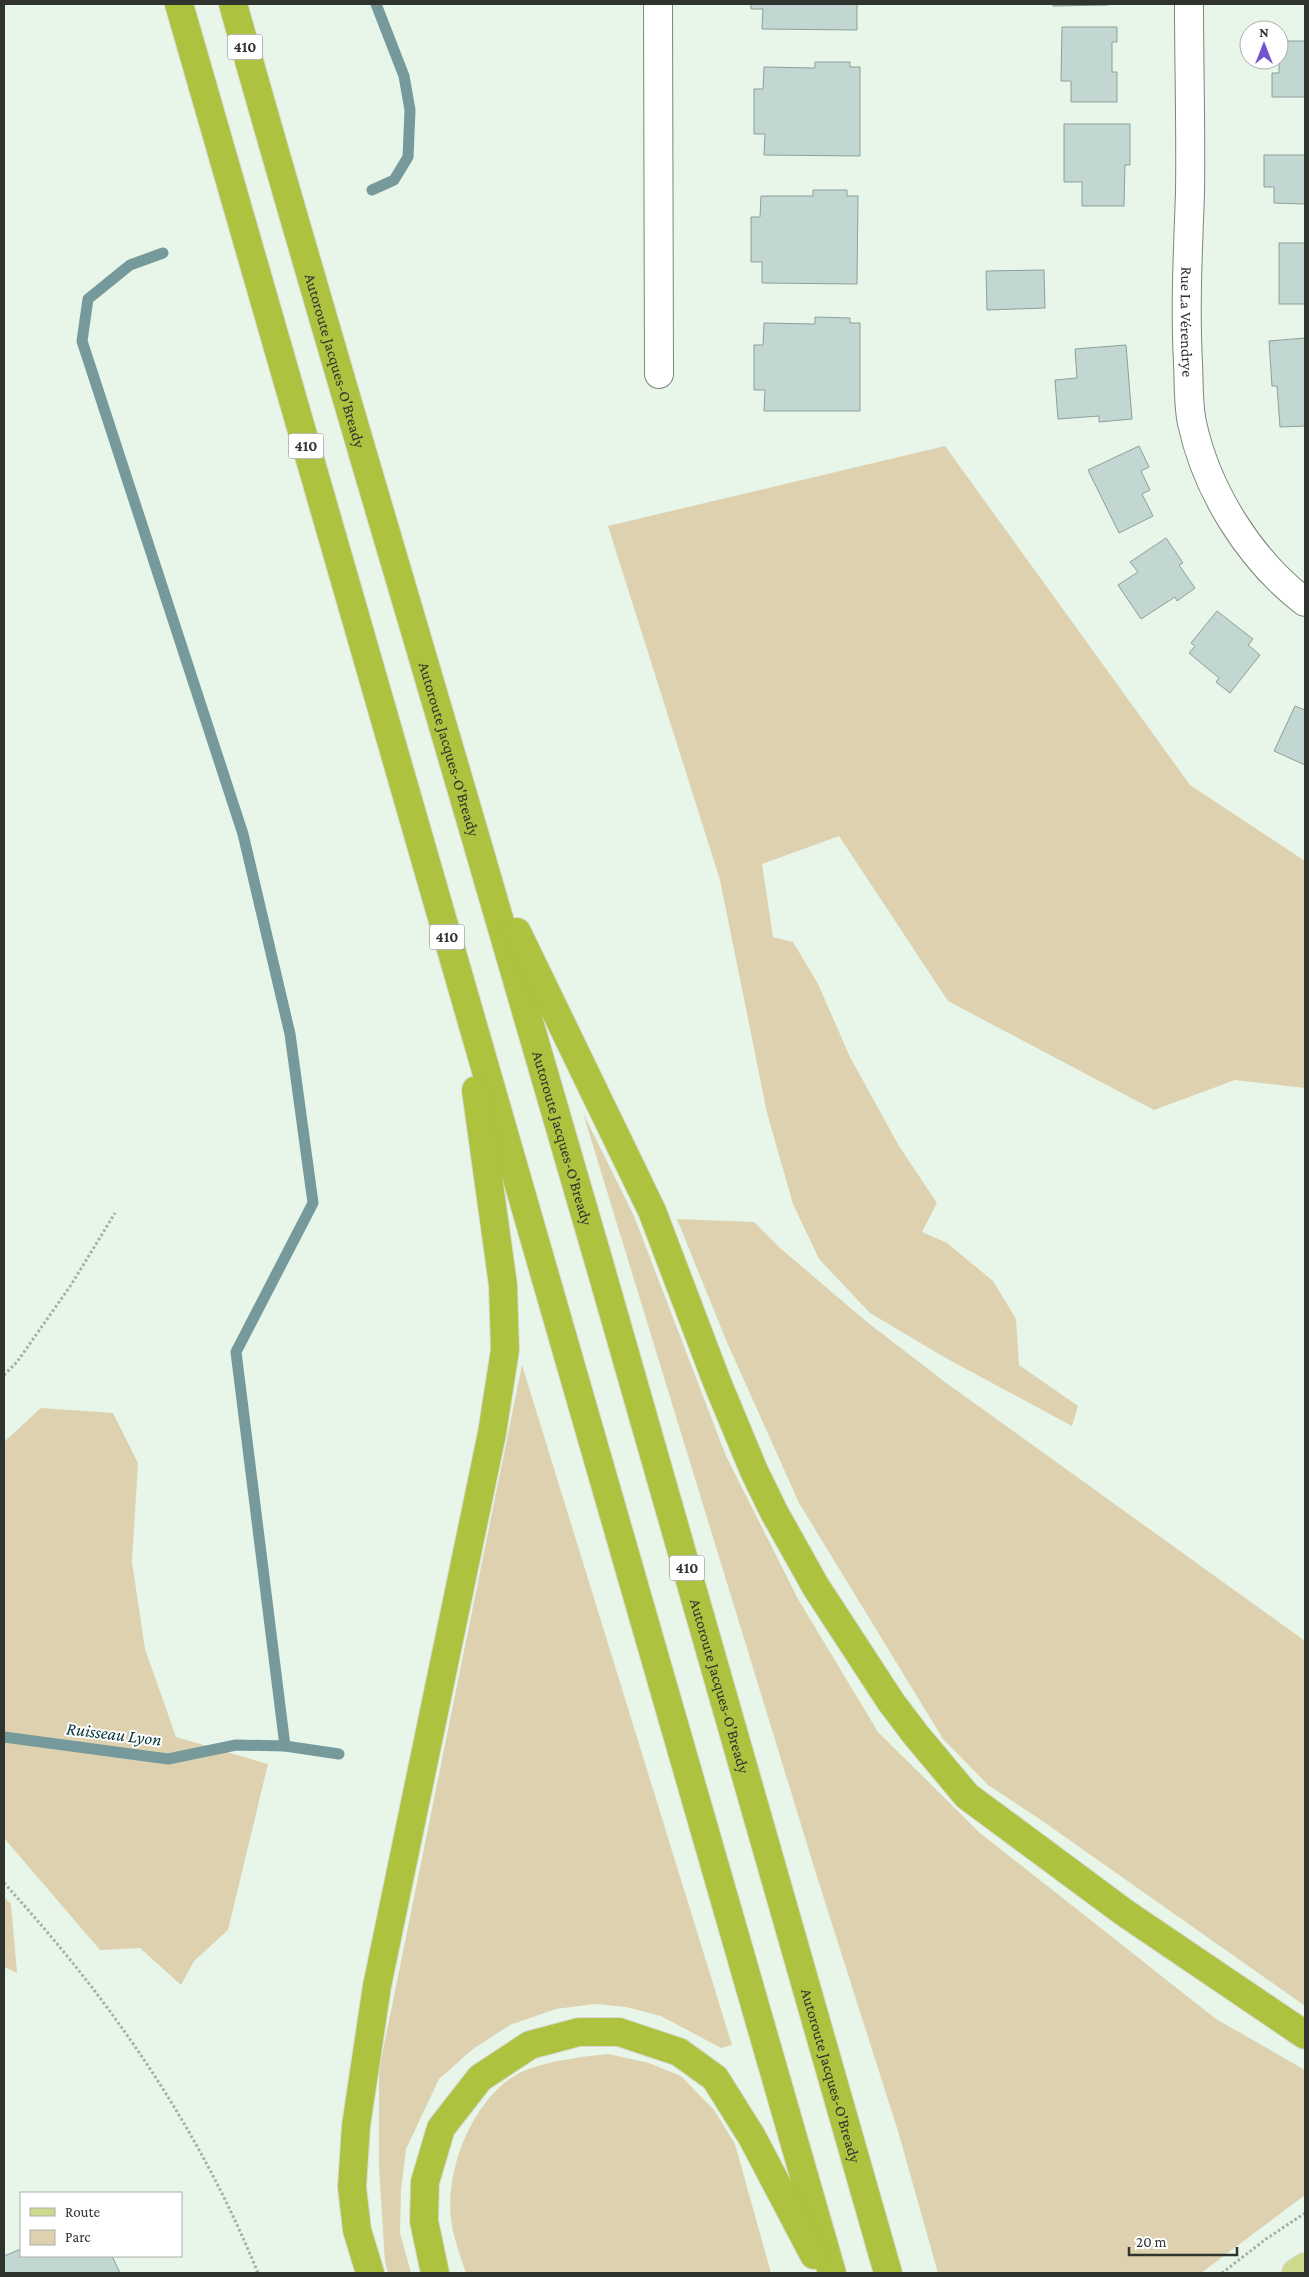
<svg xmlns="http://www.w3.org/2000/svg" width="1309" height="2277" font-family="'Crimson Pro',serif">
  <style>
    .green { fill: #ded1b0 }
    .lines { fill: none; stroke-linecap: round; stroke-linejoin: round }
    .stream { stroke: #76999c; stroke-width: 11 }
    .building { fill: #c2d7d1; stroke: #8ca09a }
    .minor-casing { stroke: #7a877a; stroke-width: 30 }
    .major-casing { stroke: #dadada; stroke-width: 30 }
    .highway-casing { stroke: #dadada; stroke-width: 30 }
    .path { stroke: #a4b0a5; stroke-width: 3; stroke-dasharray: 2.5 2.5; stroke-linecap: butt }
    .minor { stroke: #fff; stroke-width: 28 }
    .major { stroke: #ceda8b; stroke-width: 28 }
    .highway { stroke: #adc23e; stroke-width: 28 }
    .labels { text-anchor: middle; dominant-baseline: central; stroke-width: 4; stroke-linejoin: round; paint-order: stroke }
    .shield { fill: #fff; stroke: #6d716d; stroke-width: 1 }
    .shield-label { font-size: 15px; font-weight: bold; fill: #2f342f }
    .street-label { font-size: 16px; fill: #2f342f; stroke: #fff }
    .water-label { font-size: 18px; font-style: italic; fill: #043439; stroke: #fff }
  </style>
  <rect width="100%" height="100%" fill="#e7f6e8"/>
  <g class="green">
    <polygon points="945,446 1190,785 1305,861 1305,1088 1235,1080 1154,1110 948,1001 839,836 762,864 773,937 793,942 818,984 850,1057 899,1146 937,1203 922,1232 947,1243 993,1281 1016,1319 1019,1365 1078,1406 1072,1426 944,1357 870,1313 819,1259 793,1204 767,1113 720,880 608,526"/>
    <polygon points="583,1113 634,1216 726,1456 798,1599 878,1732 980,1833 1216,2019 1305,2070 1305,2195 1201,2273 938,2273 898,2131 818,1880"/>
    <polygon points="677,1219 754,1222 780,1248 867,1322 945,1382 1305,1641 1305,2006 1041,1820 988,1785 943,1739 799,1503 726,1340"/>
    <polygon points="522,1365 732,2045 721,2048 661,2016 626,2007 595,2004 556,2009 510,2025 473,2049 439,2079 406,2149 401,2190 400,2233 411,2273 388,2273 385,2262 379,2167 379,2070"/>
    <polygon points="41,1408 113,1413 138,1463 132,1562 145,1649 176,1737 268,1764 228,1930 194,1961 181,1985 140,1948 100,1950 4,1838 4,1442"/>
    <polygon points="4,1897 11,1904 17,1973 4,1967"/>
    <path d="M608,2054L649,2063L681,2076L714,2110L735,2144L771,2273H466C461,2258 455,2242 452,2226C442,2173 474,2091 526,2070C553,2060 580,2057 608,2054Z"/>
  </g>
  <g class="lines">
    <g class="stream">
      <polyline points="372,190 394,180 408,157 410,110 404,76 376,4"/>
      <polyline points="163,253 130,265 88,299 82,341 243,834 290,1034 313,1203 236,1352 285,1746"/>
      <polyline points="4,1737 168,1759 236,1745 285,1746 339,1754"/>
    </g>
  </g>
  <g class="building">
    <polygon points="751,4 857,4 857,30 762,29 763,9 751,9"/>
    <polygon points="1053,4 1108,4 1108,5 1053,6"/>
    <polygon points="1062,27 1117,27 1117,42 1112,42 1112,72 1117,72 1117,102 1071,102 1071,81 1061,81"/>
    <polygon points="1279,41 1305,41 1305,97 1272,97 1272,73 1279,73"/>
    <polygon points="815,62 850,62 850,67 860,67 860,156 764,155 765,134 754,134 754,89 763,89 764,67 815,68"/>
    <polygon points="1064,124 1130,124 1130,165 1125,165 1124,206 1082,206 1082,182 1064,182"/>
    <polygon points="1264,155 1305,155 1305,204 1274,203 1274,187 1264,187"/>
    <polygon points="813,190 847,190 847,196 858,196 857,284 762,283 762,262 751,262 751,217 760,217 761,196 813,196"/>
    <rect x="1279" y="243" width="26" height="61"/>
    <polygon points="1044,270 1045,308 987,310 986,271"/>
    <polygon points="815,317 850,318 850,323 860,323 860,411 764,411 765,390 754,390 754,345 763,345 764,323 815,324"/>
    <polygon points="1305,338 1305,426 1280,427 1277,386 1272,386 1269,341"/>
    <polygon points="1126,345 1132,419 1099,422 1099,416 1058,419 1055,380 1077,378 1075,349"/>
    <polygon points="1139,446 1149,467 1141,471 1150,490 1142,494 1153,516 1119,533 1088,470"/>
    <polygon points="1166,538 1183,563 1179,565 1195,588 1177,601 1175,597 1141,619 1118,585 1138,572 1130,562"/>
    <polygon points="1217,611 1253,639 1248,645 1260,655 1230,693 1216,682 1219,678 1189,653 1195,646 1191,643"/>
    <polygon points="1295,706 1305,710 1305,765 1274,751"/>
    <polygon points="21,2249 21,2256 112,2256 120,2273 4,2273 4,2256"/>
  </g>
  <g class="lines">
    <g class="minor-casing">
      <g id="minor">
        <polyline points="658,4 659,374"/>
        <path id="s1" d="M1189,4C1189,67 1191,130 1190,193C1188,250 1185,306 1188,363C1189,383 1188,404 1192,423C1207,492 1250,560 1305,602"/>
      </g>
    </g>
    <g class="major-casing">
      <polyline id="major" points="1296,2273 1305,2267"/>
    </g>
    <g class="highway-casing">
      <g id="highway">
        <polyline points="179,4 832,2273"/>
        <path id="s2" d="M233,4C314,293 401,581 485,870C622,1337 754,1806 888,2273"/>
        <polyline points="517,932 652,1211 717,1382 754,1471 774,1512 816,1587 891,1702 916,1735 967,1796 1125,1913 1305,2035"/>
        <polyline points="370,2273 357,2230 352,2187 356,2126 377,1986 492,1433 505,1350 503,1285 476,1090"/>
        <polyline points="435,2273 424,2221 425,2182 441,2128 480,2078 530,2045 579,2032 619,2032 679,2052 715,2078 752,2137 814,2255"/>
      </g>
    </g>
    <g class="path">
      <polyline points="4,1375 17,1362 71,1285 115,1213"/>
      <path d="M4,1883C111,2000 198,2126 258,2273"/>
      <polyline points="1222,2273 1266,2239 1305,2213"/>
    </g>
    <use href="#minor" class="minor"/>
    <use href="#major" class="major"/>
    <use href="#highway" class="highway"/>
  </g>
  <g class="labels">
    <g class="shield">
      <rect x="227.5" y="34.5" width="35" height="25" rx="4"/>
      <rect x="288.5" y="433.5" width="35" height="25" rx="4"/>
      <rect x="429.5" y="924.5" width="35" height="25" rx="4"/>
      <rect x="669.5" y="1555.5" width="35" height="25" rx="4"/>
    </g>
    <g class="shield-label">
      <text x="245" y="47">410</text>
      <text x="306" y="446">410</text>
      <text x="447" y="937">410</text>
      <text x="687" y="1568">410</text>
    </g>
    <g class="street-label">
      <text stroke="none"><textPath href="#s1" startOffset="318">Rue La Vérendrye</textPath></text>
      <text stroke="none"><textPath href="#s2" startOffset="371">Autoroute Jacques-O'Bready</textPath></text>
      <text stroke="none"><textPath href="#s2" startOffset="776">Autoroute Jacques-O'Bready</textPath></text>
      <text stroke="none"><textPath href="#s2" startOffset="1181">Autoroute Jacques-O'Bready</textPath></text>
      <text stroke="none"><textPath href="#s2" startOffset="1751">Autoroute Jacques-O'Bready</textPath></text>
      <text stroke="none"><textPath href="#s2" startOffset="2156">Autoroute Jacques-O'Bready</textPath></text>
    </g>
    <g class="water-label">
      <text transform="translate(114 1734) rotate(7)">Ruisseau Lyon</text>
    </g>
  </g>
  <rect width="1309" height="2277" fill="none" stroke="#2f342f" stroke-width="10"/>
  <rect x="20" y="2192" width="162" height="65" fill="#ffffff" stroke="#acaeac"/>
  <rect x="30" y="2208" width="25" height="8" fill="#ceda8b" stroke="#acaeac"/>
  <text x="65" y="2217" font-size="15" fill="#2f342f">Route</text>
  <rect x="30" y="2230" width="25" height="15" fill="#ded1b0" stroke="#acaeac"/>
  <text x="65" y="2242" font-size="15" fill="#2f342f">Parc</text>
  <g transform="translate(1264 45)"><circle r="24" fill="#ffffff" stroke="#acaeac"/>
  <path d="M0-4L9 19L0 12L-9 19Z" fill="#7454ce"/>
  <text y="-8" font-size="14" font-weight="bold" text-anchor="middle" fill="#2f342f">N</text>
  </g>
  <path d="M1129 2247v8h108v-8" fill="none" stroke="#2f342f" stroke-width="2.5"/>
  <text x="1136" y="2247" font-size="15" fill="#2f342f" stroke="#ffffff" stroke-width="4" paint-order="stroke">20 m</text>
</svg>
